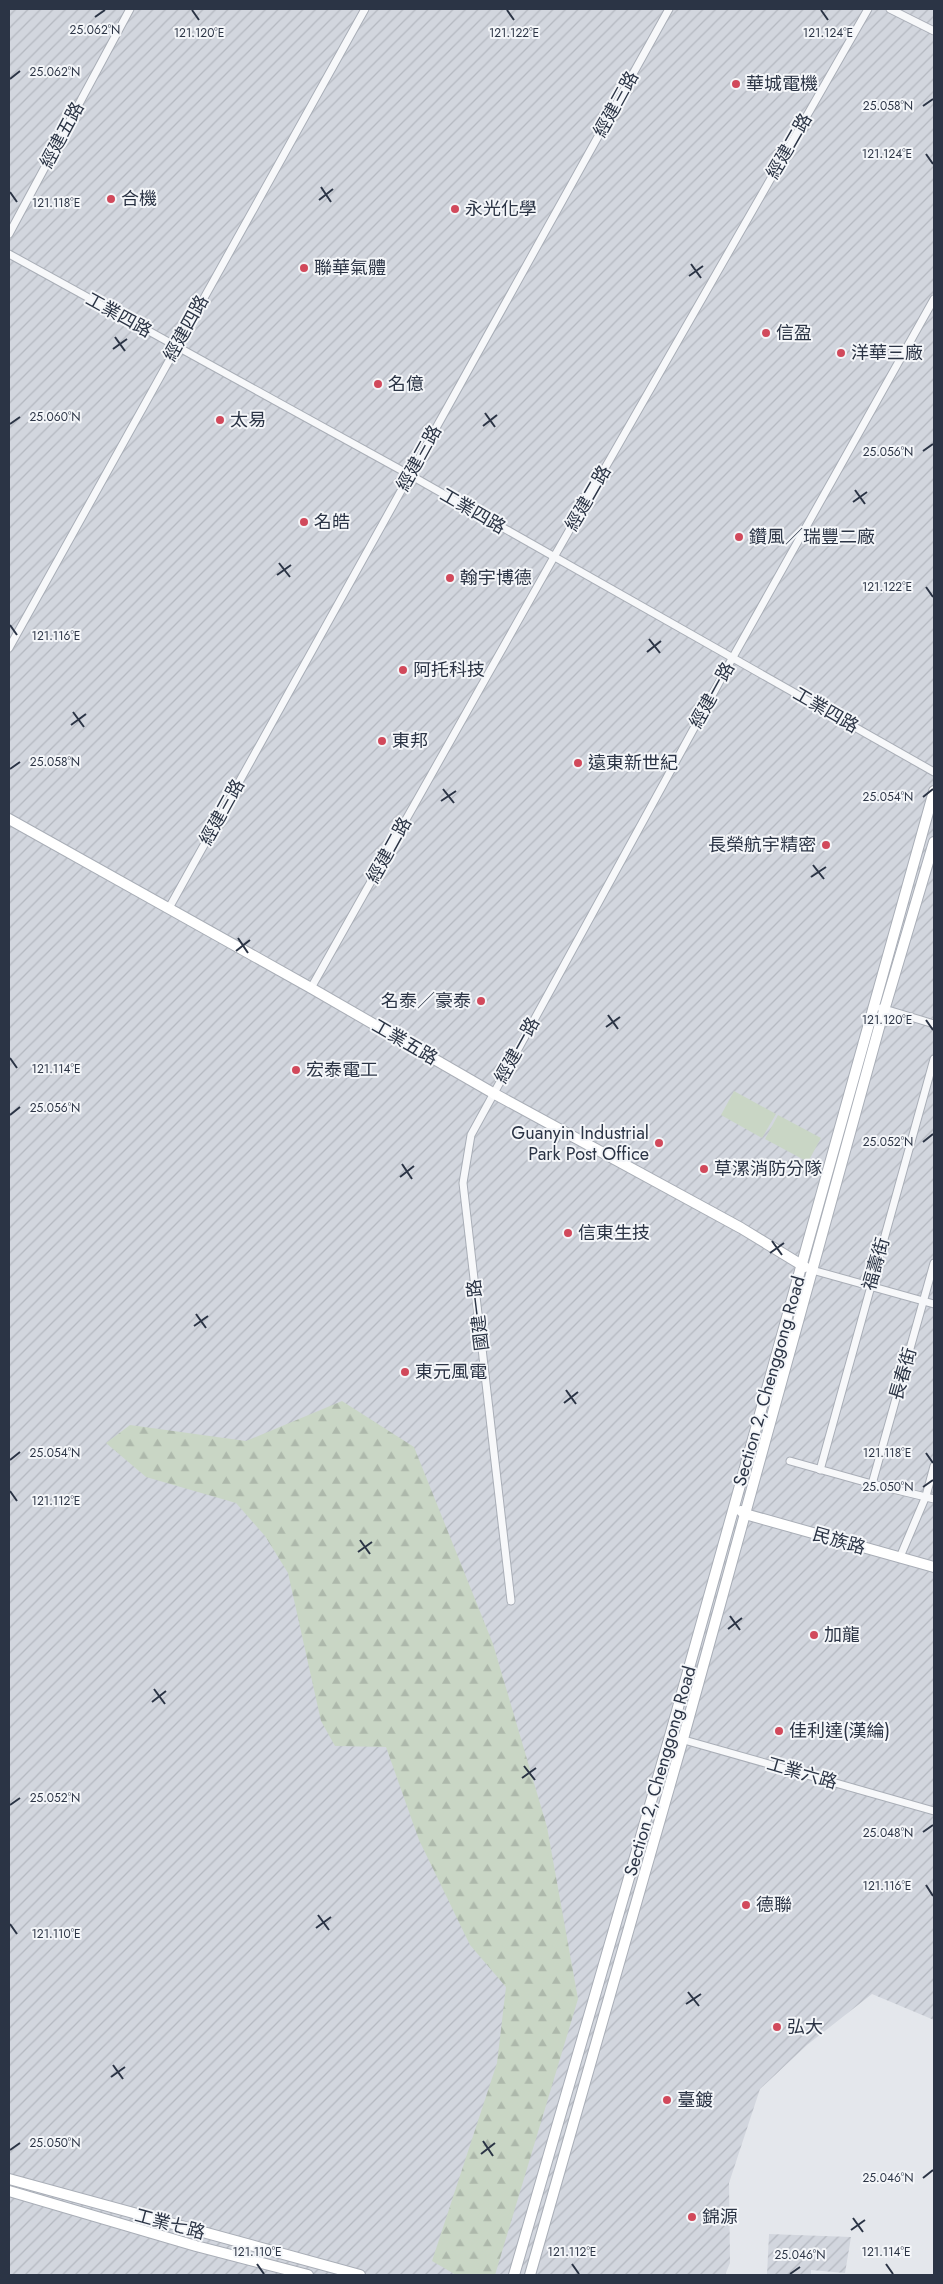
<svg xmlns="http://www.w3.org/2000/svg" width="943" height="2284" font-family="Jost,'Noto Sans TC',sans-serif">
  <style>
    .industrial { fill: url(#industrial-furrows) }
    .green { fill: #c9d6c5 }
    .forest { fill: url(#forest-firs) }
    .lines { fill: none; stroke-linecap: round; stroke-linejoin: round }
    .street-casing { stroke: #a9aeb7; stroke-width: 9 }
    .secondary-casing { stroke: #a9aeb7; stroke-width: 12 }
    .street { stroke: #f7f8fa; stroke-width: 7 }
    .secondary { stroke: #fff; stroke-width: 10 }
    .ticks { fill: none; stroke: #2b3445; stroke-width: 2 }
    .poi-dot { fill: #d1495b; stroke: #f4f6f9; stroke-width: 2 }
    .labels { text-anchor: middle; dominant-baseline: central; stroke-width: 4; stroke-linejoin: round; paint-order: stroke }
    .poi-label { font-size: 18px; fill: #2b3445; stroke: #f4f6f9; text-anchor: start }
    .street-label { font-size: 18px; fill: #2b3445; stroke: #f4f6f9 }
    .ticks-label { font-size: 12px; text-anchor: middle; fill: #2b3445; stroke: #f4f6f9; stroke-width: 4; stroke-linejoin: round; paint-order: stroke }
  </style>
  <defs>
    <pattern id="industrial-furrows" width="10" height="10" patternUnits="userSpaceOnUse" patternTransform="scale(1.25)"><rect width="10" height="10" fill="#d2d6de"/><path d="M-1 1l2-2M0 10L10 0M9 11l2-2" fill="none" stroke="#b4b8c0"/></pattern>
    <pattern id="forest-firs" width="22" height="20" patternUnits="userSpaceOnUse" patternTransform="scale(1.25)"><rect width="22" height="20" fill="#c9d6c5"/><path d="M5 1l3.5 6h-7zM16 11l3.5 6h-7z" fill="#adb8ab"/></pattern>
  </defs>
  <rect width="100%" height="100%" fill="#e4e7ec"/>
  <g class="industrial">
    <polygon points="9,9 934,9 934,2020 872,1994 807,2045 760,2089 729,2183 730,2263 725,2275 9,2275"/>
    <polygon points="769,2234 851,2237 845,2273 811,2270 811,2275 767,2275"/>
  </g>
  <g class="green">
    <polygon points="734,1091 776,1114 762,1138 721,1115"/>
    <polygon points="778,1115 821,1138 808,1162 765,1139"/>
  </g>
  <polygon class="forest" points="342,1401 414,1447 493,1644 547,1827 578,1999 495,2275 456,2275 432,2261 497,2063 506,1987 470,1945 419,1840 386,1747 335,1746 321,1721 288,1573 265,1536 236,1503 146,1477 106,1443 130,1425 246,1441"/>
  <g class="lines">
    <g class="street-casing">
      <g id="street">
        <polyline points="890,9 934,31"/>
        <polyline points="9,234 130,9"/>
        <polyline points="9,254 410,475 934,772"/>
        <polyline points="9,648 365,9"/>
        <polyline points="169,908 669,9"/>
        <polyline points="311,988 554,557 868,9"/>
        <polyline points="881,1008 934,1024"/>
        <polyline points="812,1270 934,1304"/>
        <polyline points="790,1461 872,1484 934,1499"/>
        <polyline points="820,1470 934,1059"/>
        <polyline points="872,1484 934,1263"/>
        <polyline points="900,1557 926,1496 934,1466"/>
        <polyline points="511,1601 463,1183 471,1135 733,657 934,299"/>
        <polyline points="670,1736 934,1811"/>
      </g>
    </g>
    <g class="secondary-casing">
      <g id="secondary">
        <polyline points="9,819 311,988 493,1093 741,1228 805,1267"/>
        <polyline points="741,1511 745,1514 934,1567"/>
        <polyline points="9,2179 360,2275"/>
        <polyline points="9,2191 196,2246 308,2275"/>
        <polyline points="514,2275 670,1736 934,791"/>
        <polyline points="530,2275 683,1739 880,1024 934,842"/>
      </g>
    </g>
    <use href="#street" class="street"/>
    <use href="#secondary" class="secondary"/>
  </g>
  <path class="ticks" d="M192,10L199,20M507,10L514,20M821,10L828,20M95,17L105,10M10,79L20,71M923,106L933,99M926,154L933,164M321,187L331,202M10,192L17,202M319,200L333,189M691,264L701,278M689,276L703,266M115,337L125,351M113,349L127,339M485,413L495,427M10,424L20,417M483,426L497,415M923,451L933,444M855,490L865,504M853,502L867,492M279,563L290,577M277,575L291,565M926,587L933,597M10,625L17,635M649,639L660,653M647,652L661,641M73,712L84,727M71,725L86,714M10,769L20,762M443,789L454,803M923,797L933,789M441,801L456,791M813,865L824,879M811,877L826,867M238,938L248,953M236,951L250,940M608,1015L618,1029M926,1020L933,1030M606,1027L620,1017M10,1058L17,1068M10,1115L20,1107M923,1142L933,1134M402,1164L412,1179M400,1177L414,1166M772,1241L782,1255M770,1253L784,1243M196,1314L206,1328M194,1326L208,1316M566,1390L576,1404M564,1403L578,1392M926,1453L933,1463M10,1460L20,1452M923,1487L933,1480M10,1491L17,1501M360,1540L370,1554M358,1552L372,1542M730,1616L740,1630M728,1629L742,1618M154,1689L165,1704M152,1702L166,1691M524,1766L535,1780M522,1778L536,1768M10,1805L20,1798M923,1832L933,1825M926,1885L933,1896M318,1915L329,1930M10,1924L17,1934M316,1928L331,1917M688,1992L699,2006M686,2004L701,1994M113,2065L123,2079M111,2077L125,2067M483,2141L493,2156M10,2150L20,2143M481,2154L495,2143M923,2178L933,2170M853,2218L863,2232M851,2230L865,2220M257,2264L264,2274M572,2264L579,2274M886,2264L893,2274M790,2274L800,2267"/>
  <g class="poi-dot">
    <circle cx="736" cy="84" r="5"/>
    <circle cx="111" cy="199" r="5"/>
    <circle cx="455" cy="209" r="5"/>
    <circle cx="304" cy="268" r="5"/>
    <circle cx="766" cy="333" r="5"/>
    <circle cx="841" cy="353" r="5"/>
    <circle cx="378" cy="384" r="5"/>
    <circle cx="220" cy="420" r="5"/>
    <circle cx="304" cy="522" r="5"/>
    <circle cx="739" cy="537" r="5"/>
    <circle cx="450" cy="578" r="5"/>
    <circle cx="403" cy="670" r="5"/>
    <circle cx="382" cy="741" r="5"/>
    <circle cx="578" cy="763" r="5"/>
    <circle cx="826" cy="845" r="5"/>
    <circle cx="481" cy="1001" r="5"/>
    <circle cx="296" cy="1070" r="5"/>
    <circle cx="659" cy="1143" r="5"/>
    <circle cx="704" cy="1169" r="5"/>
    <circle cx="568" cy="1233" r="5"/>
    <circle cx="405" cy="1372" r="5"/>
    <circle cx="814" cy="1635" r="5"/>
    <circle cx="779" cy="1731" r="5"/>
    <circle cx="746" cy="1905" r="5"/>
    <circle cx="777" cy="2027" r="5"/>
    <circle cx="667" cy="2100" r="5"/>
    <circle cx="692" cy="2217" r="5"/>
  </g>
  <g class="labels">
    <g class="poi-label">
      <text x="746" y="84">華城電機</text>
      <text x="121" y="199">合機</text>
      <text x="465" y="209">永光化學</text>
      <text x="314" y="268">聯華氣體</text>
      <text x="776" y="333">信盈</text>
      <text x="851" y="353">洋華三廠</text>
      <text x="388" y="384">名億</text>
      <text x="230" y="420">太易</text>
      <text x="314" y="522">名皓</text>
      <text x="749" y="537">鑽風／瑞豐二廠</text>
      <text x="460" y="578">翰宇博德</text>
      <text x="413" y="670">阿托科技</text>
      <text x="392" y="741">東邦</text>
      <text x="588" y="763">遠東新世紀</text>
      <text x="816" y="845" text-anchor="end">長榮航宇精密</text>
      <text x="471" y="1001" text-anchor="end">名泰／豪泰</text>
      <text x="306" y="1070">宏泰電工</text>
      <text x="649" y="1133" text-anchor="end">Guanyin Industrial<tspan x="649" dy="21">Park Post Office</tspan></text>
      <text x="714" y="1169">草漯消防分隊</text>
      <text x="578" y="1233">信東生技</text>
      <text x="415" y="1372">東元風電</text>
      <text x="824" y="1635">加龍</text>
      <text x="789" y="1731">佳利達(漢綸)</text>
      <text x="756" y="1905">德聯</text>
      <text x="787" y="2027">弘大</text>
      <text x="677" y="2100">臺鍍</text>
      <text x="702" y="2217">錦源</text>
    </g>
    <g class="street-label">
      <text transform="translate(616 104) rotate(-61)">經建三路</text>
      <text transform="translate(62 135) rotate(-62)">經建五路</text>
      <text transform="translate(789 146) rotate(-60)">經建二路</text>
      <text transform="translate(119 315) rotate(29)">工業四路</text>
      <text transform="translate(186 328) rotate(-61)">經建四路</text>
      <text transform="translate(419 458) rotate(-61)">經建三路</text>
      <text transform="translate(588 498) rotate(-60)">經建二路</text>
      <text transform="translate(473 511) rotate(30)">工業四路</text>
      <text transform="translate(712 695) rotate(-61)">經建一路</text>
      <text transform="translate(826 710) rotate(30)">工業四路</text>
      <text transform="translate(222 812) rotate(-61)">經建三路</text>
      <text transform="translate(389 850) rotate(-61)">經建二路</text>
      <text transform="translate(405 1042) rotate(30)">工業五路</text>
      <text transform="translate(517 1050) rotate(-61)">經建一路</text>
      <text transform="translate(876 1264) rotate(-74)">福壽街</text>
      <text transform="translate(478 1315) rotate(-97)">國建一路</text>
      <text transform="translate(903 1374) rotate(-74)">長春街</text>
      <text transform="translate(769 1381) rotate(-74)">Section 2, Chenggong Road</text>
      <text transform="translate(839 1541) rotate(16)">民族路</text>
      <text transform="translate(660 1771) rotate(-74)">Section 2, Chenggong Road</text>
      <text transform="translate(802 1773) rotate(16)">工業六路</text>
      <text transform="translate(170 2224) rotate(15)">工業七路</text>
    </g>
  </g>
  <g class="ticks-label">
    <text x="95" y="34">25.062°N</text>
    <text x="199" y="37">121.120°E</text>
    <text x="514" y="37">121.122°E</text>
    <text x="828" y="37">121.124°E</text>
    <text x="55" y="76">25.062°N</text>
    <text x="888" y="110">25.058°N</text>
    <text x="887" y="158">121.124°E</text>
    <text x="56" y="207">121.118°E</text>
    <text x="55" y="421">25.060°N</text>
    <text x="888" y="456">25.056°N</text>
    <text x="887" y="591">121.122°E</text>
    <text x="56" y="640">121.116°E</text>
    <text x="55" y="766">25.058°N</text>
    <text x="888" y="801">25.054°N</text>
    <text x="887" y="1024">121.120°E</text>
    <text x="56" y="1073">121.114°E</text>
    <text x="55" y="1112">25.056°N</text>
    <text x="888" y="1146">25.052°N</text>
    <text x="55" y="1457">25.054°N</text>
    <text x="887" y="1457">121.118°E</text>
    <text x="888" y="1491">25.050°N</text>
    <text x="56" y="1505">121.112°E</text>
    <text x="55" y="1802">25.052°N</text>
    <text x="888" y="1837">25.048°N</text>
    <text x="887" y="1890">121.116°E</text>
    <text x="56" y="1938">121.110°E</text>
    <text x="55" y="2147">25.050°N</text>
    <text x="888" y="2182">25.046°N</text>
    <text x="257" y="2256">121.110°E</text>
    <text x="572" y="2256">121.112°E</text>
    <text x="886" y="2256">121.114°E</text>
    <text x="800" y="2259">25.046°N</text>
  </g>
  <rect width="943" height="2284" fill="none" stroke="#2b3445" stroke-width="20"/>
</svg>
